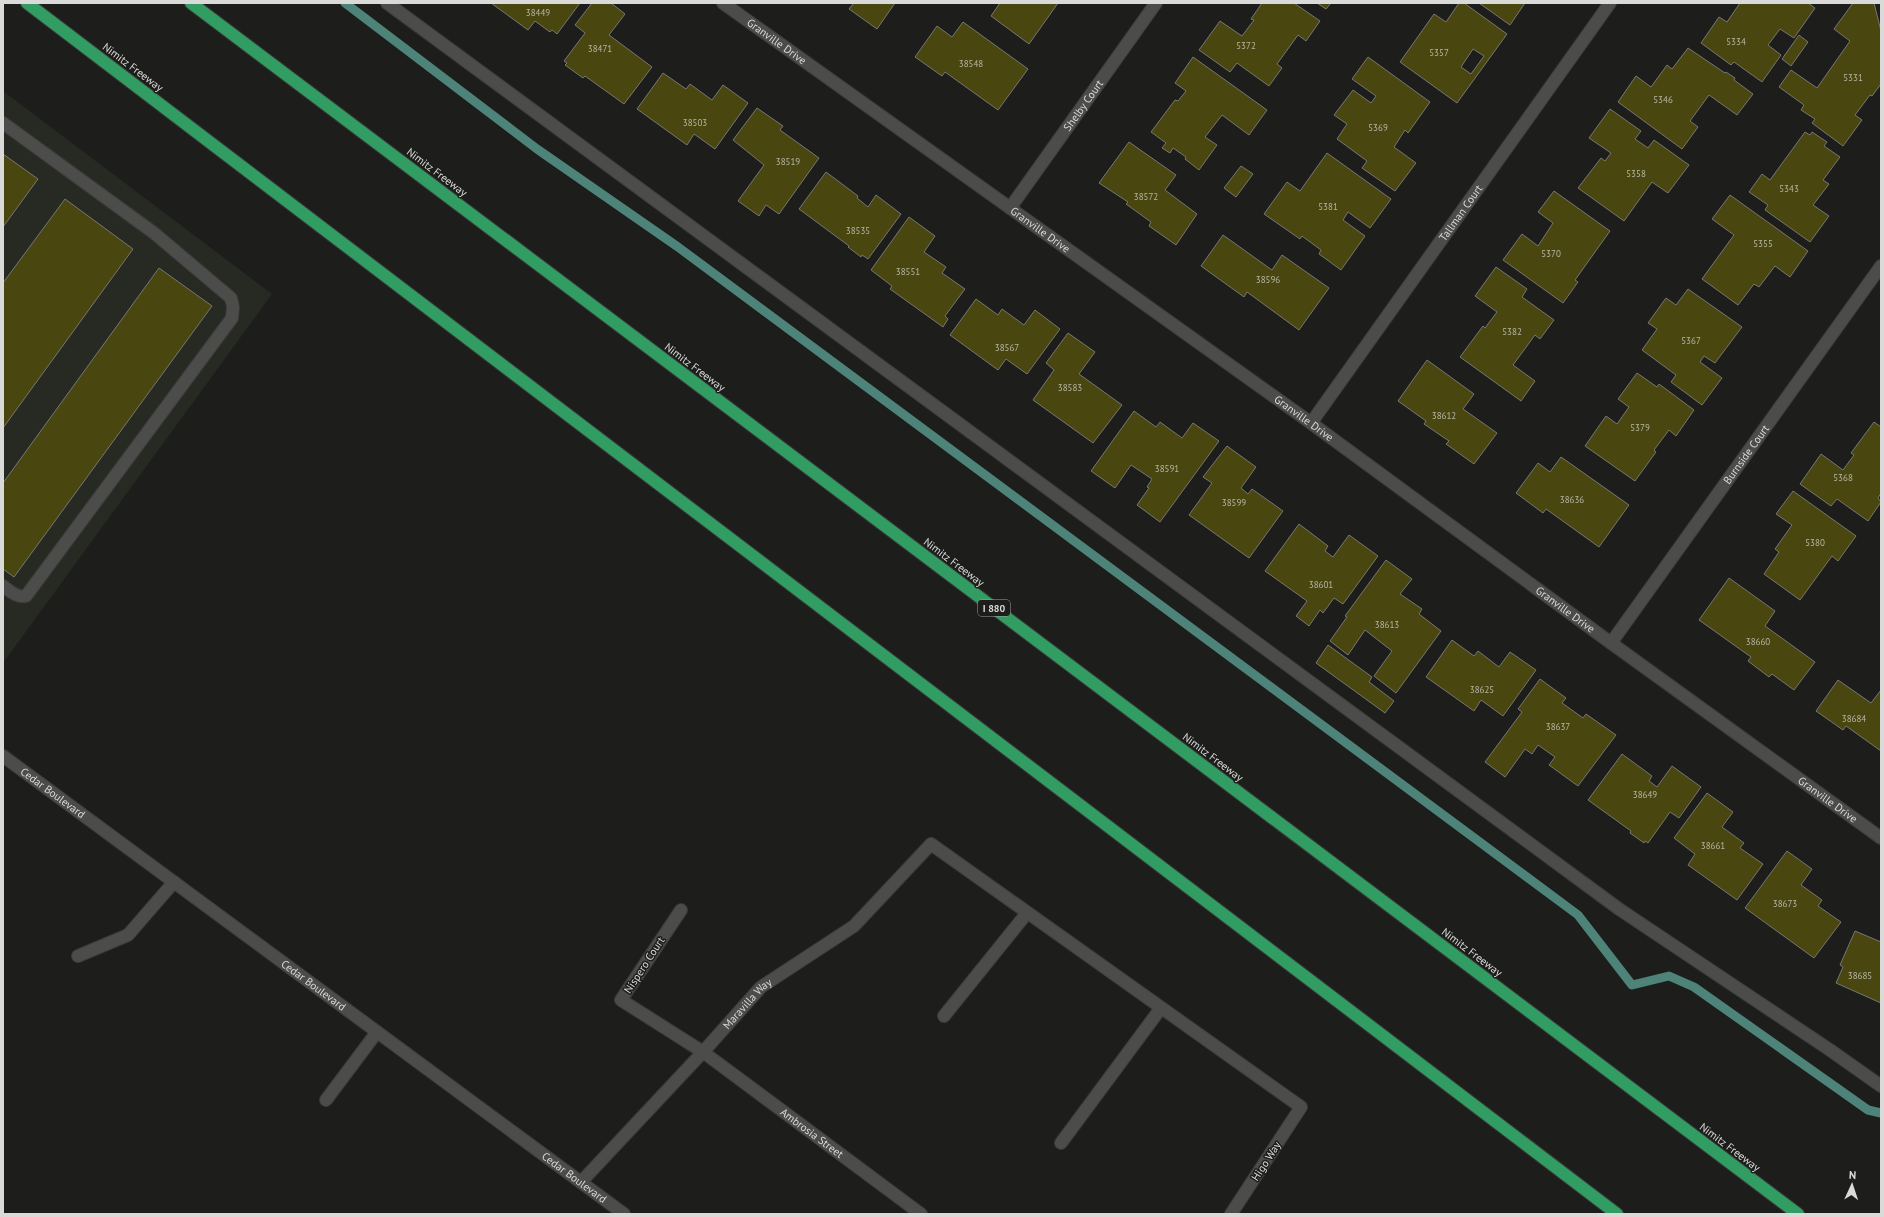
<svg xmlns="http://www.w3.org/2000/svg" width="1884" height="1217" font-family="'PT Sans',sans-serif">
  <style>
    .built { fill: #262a23 }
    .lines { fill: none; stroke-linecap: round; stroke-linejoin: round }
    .stream { stroke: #4e837a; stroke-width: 9 }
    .building { fill: #4a4610; stroke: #777774; fill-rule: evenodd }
    .lane-casing { stroke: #3a3b39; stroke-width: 14 }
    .street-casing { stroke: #3a3b39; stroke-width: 14 }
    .secondary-casing { stroke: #3a3b39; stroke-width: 14 }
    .highway-casing { stroke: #3a3b39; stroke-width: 14 }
    .lane { stroke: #4c4d4b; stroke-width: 12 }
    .street { stroke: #4c4d4b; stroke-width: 12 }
    .secondary { stroke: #4c4d4b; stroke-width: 12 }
    .highway { stroke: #319d62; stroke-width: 12 }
    .labels { text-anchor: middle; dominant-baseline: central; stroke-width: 3; stroke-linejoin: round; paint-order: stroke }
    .number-label { font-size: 9px; fill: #b6b6a7 }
    .shield { fill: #1d1e1b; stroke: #a1a2a0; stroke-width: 1 }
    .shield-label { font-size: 10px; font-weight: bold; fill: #dadbd9 }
    .street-label { font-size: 11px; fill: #dadbd9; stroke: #1d1e1b }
  </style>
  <rect width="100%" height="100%" fill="#1d1e1b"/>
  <polygon class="built" points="3,91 272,294 3,663"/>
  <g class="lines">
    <polyline class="stream" points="345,3 537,149 678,247 1578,915 1632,985 1669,976 1694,987 1868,1110 1881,1113"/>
  </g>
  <g class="building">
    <polygon points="491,3 580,3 557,34 552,30 550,32 535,21 528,30"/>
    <polygon points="592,3 611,3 625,14 609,35 652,67 624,104 585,76 583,78 565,65 567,63 564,61 585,33 575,25"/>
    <polygon points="851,3 895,3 877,29 849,9 853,4"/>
    <polygon points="1000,3 1058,3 1029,44 991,16"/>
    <polygon points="1262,3 1294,3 1320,21 1306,41 1298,35 1277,64 1282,68 1269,86 1237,63 1230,72 1199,50 1220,21 1242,36 1254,20 1251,19"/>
    <polygon points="1317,3 1331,3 1326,9"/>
    <path d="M1459,3H1464L1507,34L1457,103L1400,62L1434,14L1446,22ZM1473,49L1484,56L1471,74L1461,67Z"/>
    <polygon points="1479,3 1525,3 1510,25"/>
    <polygon points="1740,3 1808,3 1815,8 1794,38 1780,29 1768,45 1781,55 1762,82 1734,62 1731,65 1701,43 1719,17 1727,22"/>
    <polygon points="1853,3 1874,3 1881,31 1881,84 1872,96 1870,95 1855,115 1862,120 1843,146 1812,123 1815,119 1801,110 1804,105 1779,87 1791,70 1817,88 1850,41 1834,29"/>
    <polygon points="963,22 1028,69 998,110 945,72 942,76 915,57 937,26 952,37"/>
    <polygon points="1799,35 1808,42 1791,66 1782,59"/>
    <polygon points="1688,48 1725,73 1726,72 1735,78 1734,80 1753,94 1737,115 1709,95 1690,121 1698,127 1682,149 1618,102 1636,76 1651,87 1667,65 1672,69"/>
    <polygon points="1193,57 1267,110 1249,135 1222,115 1205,137 1217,145 1199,170 1185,159 1186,157 1173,148 1170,153 1162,148 1166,143 1151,132 1175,100 1178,101 1186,91 1175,83"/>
    <polygon points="1368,57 1430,102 1408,133 1405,130 1394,147 1416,163 1395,191 1362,168 1367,161 1337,139 1347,124 1334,115 1353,90 1371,103 1376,96 1352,79"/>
    <polygon points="663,73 686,89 690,84 712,100 723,85 748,103 715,149 694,134 687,145 637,109"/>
    <polygon points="757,108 783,126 780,130 819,158 779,214 766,205 759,216 738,201 764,165 733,140"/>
    <polygon points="1610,109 1641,131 1635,139 1648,148 1654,140 1689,165 1668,193 1652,182 1624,221 1578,188 1601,158 1605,161 1611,153 1589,138"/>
    <polygon points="1805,132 1810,135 1812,132 1827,142 1824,146 1840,157 1823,180 1829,184 1813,205 1829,216 1810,242 1765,210 1768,205 1749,192 1762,174 1770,180"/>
    <polygon points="1129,142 1176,175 1165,190 1197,214 1176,245 1149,226 1151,222 1126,204 1128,202 1099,183"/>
    <polygon points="1327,153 1391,199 1370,228 1348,212 1343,220 1365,236 1341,270 1319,254 1321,250 1302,236 1300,239 1264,214 1287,182 1300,191"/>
    <polygon points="3,154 38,179 3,227"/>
    <polygon points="1241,166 1253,174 1236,197 1224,188"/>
    <polygon points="826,172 858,196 857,198 868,207 876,195 901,214 868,259 862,255 861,257 848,247 849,246 799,209"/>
    <polygon points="1554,191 1610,231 1575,280 1578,282 1563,303 1503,260 1522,234 1538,246 1553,223 1538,212"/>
    <polygon points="1730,195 1808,251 1790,277 1775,266 1759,287 1754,284 1738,305 1702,279 1734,235 1712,219"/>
    <polygon points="65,199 133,249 3,428 3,283"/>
    <polygon points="909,217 935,236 924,252 946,267 942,273 965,289 945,316 948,319 943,327 890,289 892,286 871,270"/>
    <polygon points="1223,235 1272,270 1282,255 1329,288 1299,330 1247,292 1244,297 1201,266"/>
    <polygon points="1496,267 1527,289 1522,297 1554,320 1540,339 1535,335 1513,365 1535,381 1521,401 1460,357 1483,326 1485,328 1497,312 1475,296"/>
    <polygon points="159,268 212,306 14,577 3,569 3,483"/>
    <polygon points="1688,289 1742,327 1715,363 1704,356 1700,362 1722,378 1702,405 1671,382 1676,375 1642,350 1657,329 1648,323 1666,298 1676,305"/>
    <polygon points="976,299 998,315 1002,309 1024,325 1035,310 1060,329 1027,374 1006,359 998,370 950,335"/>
    <polygon points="1068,333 1095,352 1079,374 1122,405 1093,443 1033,400 1054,370 1046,363"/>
    <polygon points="1427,360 1474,394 1463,409 1497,433 1474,464 1446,444 1449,441 1424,424 1426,421 1398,401"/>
    <polygon points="1637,373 1657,387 1659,384 1694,410 1676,436 1669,430 1654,450 1656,452 1635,481 1585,446 1606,416 1617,424 1629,407 1618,399"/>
    <polygon points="1134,411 1156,427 1160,422 1182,438 1193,423 1219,441 1160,522 1137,505 1149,488 1147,487 1152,479 1131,465 1115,488 1091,471"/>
    <polygon points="1874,422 1881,427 1881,493 1878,498 1881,502 1868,521 1837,499 1831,506 1800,484 1821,454 1843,470 1854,455 1851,453"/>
    <polygon points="1227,446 1256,467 1241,488 1248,494 1252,489 1283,511 1249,558 1189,515 1212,483 1203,477"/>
    <polygon points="1561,457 1629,505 1599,547 1546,509 1543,513 1516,493 1538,463 1550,472"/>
    <polygon points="1793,491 1856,536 1838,561 1832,556 1800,600 1764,574 1779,552 1775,549 1792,525 1776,514"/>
    <polygon points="1299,524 1328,546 1325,551 1333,557 1349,535 1378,556 1343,604 1334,598 1323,613 1320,610 1309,626 1296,616 1307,601 1265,571"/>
    <polygon points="1386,560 1412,579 1400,594 1422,609 1419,614 1441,631 1396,693 1374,676 1392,651 1365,630 1348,655 1330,641 1347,617 1345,616"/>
    <polygon points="1729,578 1775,611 1765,626 1815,662 1794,690 1772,674 1769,677 1748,661 1751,657 1699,620"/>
    <polygon points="1452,640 1474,656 1478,651 1499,667 1510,652 1536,670 1503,716 1481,700 1474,711 1426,677"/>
    <polygon points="1328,645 1372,677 1369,682 1394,701 1385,713 1316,663"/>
    <polygon points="1540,679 1566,698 1562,703 1583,718 1586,714 1616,735 1578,786 1549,765 1555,757 1538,745 1532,754 1525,749 1505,777 1485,762 1522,712 1518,709"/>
    <polygon points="1838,680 1871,703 1881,690 1881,751 1846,726 1843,730 1816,711"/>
    <polygon points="1622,754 1652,776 1649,781 1657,787 1672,766 1701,787 1679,818 1670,812 1648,843 1645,841 1644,843 1630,833 1631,831 1588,800"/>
    <polygon points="1707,793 1733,812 1722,827 1744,843 1740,848 1763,864 1737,900 1688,865 1695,854 1674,838"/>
    <polygon points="1787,851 1812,869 1801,885 1822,900 1818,906 1841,922 1814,958 1745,908"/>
    <polygon points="1855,931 1881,942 1881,1003 1836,983 1843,967 1840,965"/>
  </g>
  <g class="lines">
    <g class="lane-casing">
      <g id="lane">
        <polyline points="387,3 1619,909 1830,1050 1881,1086"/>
        <path d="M3,123L154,233L231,298L233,307L232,318L26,596C17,598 10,591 3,586"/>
        <polyline points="78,956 128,935 174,882"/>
        <polyline points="944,1016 1027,913"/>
        <polyline points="326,1100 377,1032"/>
        <polyline points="1061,1143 1161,1008"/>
      </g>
    </g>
    <g class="street-casing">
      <g id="street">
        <path id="s1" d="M723,3L1311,423L1611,643L1881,838"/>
        <path id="s2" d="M1010,208L1156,3"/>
        <path id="s3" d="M1311,423L1610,3"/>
        <path id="s4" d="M1611,643L1881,266"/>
        <path id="s5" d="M681,910L621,1000L703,1052L921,1214"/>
        <path id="s6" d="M581,1182L703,1052L761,987L854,926L931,844L1301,1107L1231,1214"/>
      </g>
    </g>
    <g class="secondary-casing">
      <g id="secondary">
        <path id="s7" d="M3,756L624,1214"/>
      </g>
    </g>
    <g class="highway-casing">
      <g id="highway">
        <polyline points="27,3 1617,1214"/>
        <polyline points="191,3 1798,1214"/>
      </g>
    </g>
    <use href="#lane" class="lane"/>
    <use href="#street" class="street"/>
    <use href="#secondary" class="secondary"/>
    <use href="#highway" class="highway"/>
  </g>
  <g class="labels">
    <g class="number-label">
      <text x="538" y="12">38449</text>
      <text x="1736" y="41">5334</text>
      <text x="1246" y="45">5372</text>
      <text x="600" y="48">38471</text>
      <text x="1439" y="52">5357</text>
      <text x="971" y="63">38548</text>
      <text x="1853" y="77">5331</text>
      <text x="1663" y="99">5346</text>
      <text x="695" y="122">38503</text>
      <text x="1378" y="127">5369</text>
      <text x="788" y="161">38519</text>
      <text x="1636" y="173">5358</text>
      <text x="1789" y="188">5343</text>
      <text x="1146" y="196">38572</text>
      <text x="1328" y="206">5381</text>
      <text x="858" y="230">38535</text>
      <text x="1763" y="243">5355</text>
      <text x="1551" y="253">5370</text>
      <text x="908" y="271">38551</text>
      <text x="1268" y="279">38596</text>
      <text x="1512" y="331">5382</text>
      <text x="1691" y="340">5367</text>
      <text x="1007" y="347">38567</text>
      <text x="1070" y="387">38583</text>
      <text x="1444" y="415">38612</text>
      <text x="1640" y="427">5379</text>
      <text x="1167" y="468">38591</text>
      <text x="1843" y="477">5368</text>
      <text x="1572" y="499">38636</text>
      <text x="1234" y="502">38599</text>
      <text x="1815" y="542">5380</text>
      <text x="1321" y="584">38601</text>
      <text x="1387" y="624">38613</text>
      <text x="1758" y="641">38660</text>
      <text x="1482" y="689">38625</text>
      <text x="1854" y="718">38684</text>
      <text x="1558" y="726">38637</text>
      <text x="1645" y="794">38649</text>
      <text x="1713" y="845">38661</text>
      <text x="1785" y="903">38673</text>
      <text x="1860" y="975">38685</text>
    </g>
    <rect class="shield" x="978" y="600" width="32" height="16" rx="3"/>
    <g class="shield-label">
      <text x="994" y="608">I 880</text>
    </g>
    <g class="street-label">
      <text stroke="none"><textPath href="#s1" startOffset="66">Granville Drive</textPath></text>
      <text transform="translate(133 67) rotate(37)">Nimitz Freeway</text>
      <text stroke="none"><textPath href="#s2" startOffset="126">Shelby Court</textPath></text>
      <text transform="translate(437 172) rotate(37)">Nimitz Freeway</text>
      <text stroke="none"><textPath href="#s3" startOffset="258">Tallman Court</textPath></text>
      <text stroke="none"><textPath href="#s1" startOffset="390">Granville Drive</textPath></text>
      <text transform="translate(695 367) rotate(37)">Nimitz Freeway</text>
      <text stroke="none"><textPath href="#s1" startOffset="714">Granville Drive</textPath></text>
      <text stroke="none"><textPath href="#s4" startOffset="232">Burnside Court</textPath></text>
      <text transform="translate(954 562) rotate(37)">Nimitz Freeway</text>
      <text stroke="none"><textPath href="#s1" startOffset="1038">Granville Drive</textPath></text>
      <text transform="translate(1213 757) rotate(37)">Nimitz Freeway</text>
      <text stroke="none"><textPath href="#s7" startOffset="62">Cedar Boulevard</textPath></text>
      <text stroke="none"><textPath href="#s1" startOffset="1362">Granville Drive</textPath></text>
      <text transform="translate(1472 952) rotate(37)">Nimitz Freeway</text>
      <text transform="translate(644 965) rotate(-57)">Nispero Court</text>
      <text stroke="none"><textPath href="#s7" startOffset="386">Cedar Boulevard</textPath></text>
      <text stroke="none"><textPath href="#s6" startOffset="244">Maravilla Way</textPath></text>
      <text stroke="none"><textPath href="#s5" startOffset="341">Ambrosia Street</textPath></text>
      <text transform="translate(1730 1147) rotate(37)">Nimitz Freeway</text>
      <text transform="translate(1266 1161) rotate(-57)">Higo Way</text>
      <text stroke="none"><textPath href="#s7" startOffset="710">Cedar Boulevard</textPath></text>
    </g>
  </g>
  <rect width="1884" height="1217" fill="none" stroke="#dadbd9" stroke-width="8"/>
  <g transform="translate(1852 1185) rotate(3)" stroke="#1d1e1b" stroke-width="3" paint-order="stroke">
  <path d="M0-3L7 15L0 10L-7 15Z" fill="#dadbd9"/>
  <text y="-6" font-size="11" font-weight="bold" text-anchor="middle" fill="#dadbd9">N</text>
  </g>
</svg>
